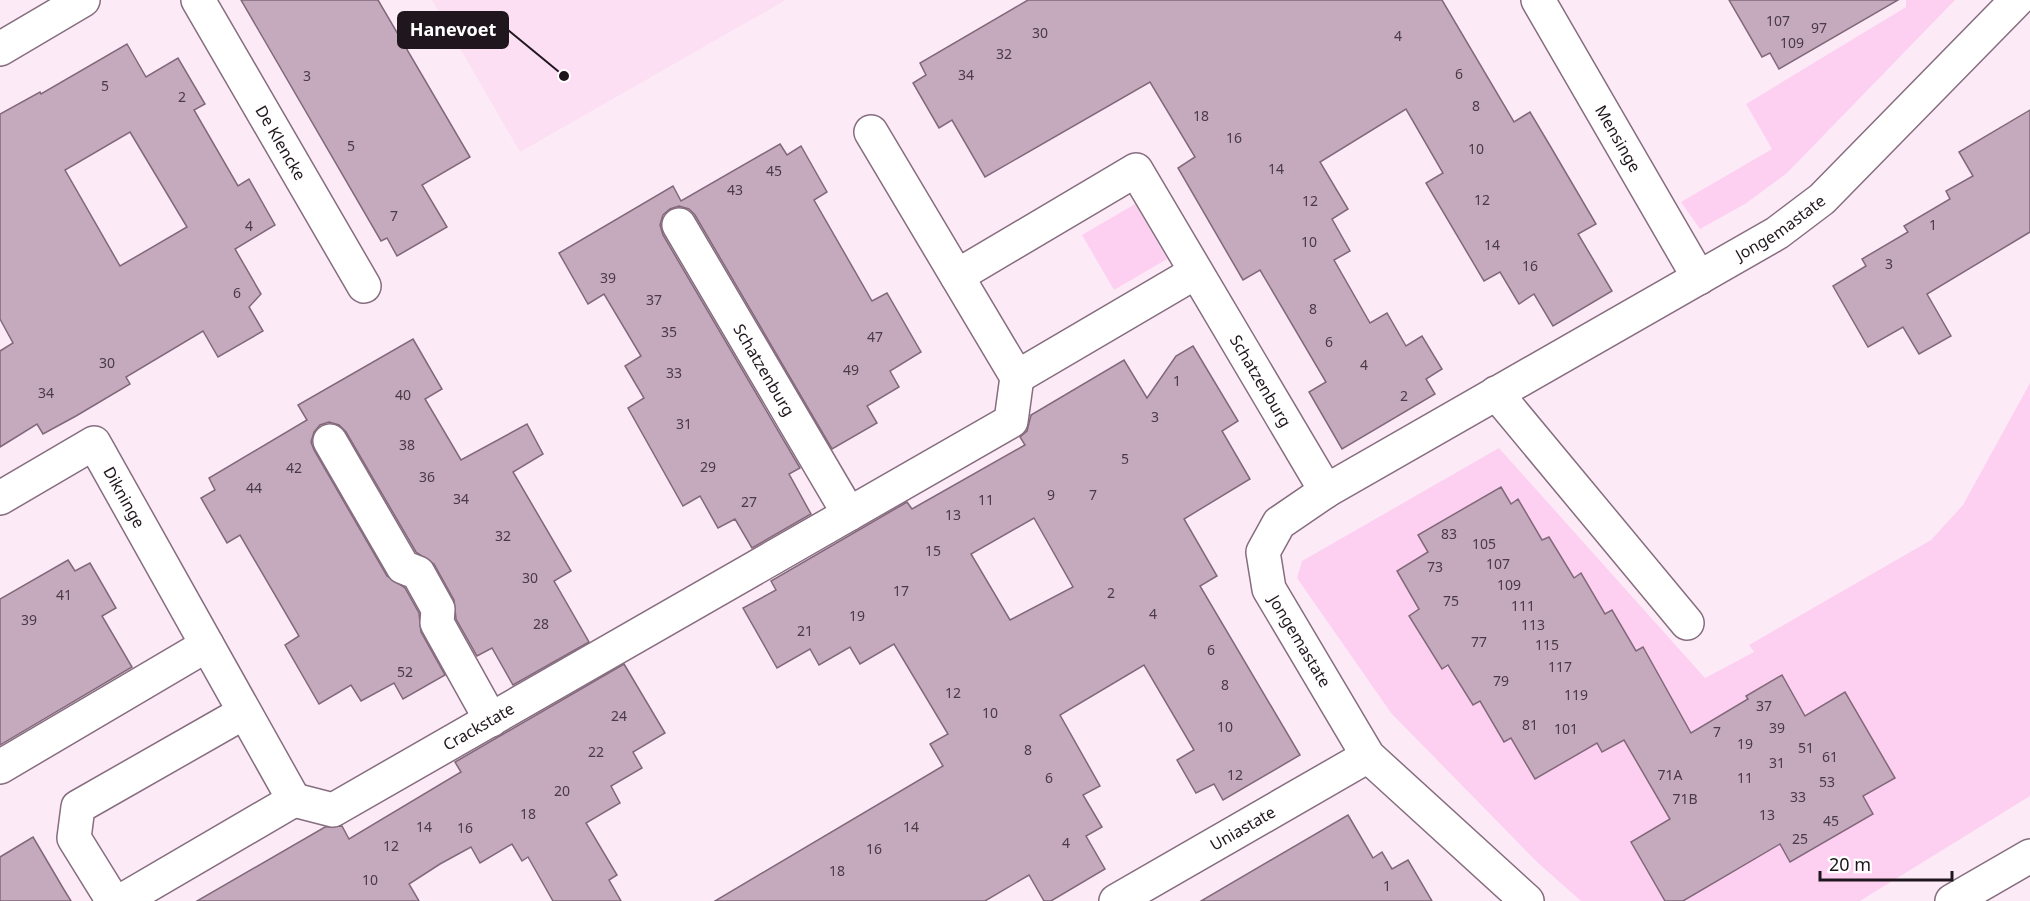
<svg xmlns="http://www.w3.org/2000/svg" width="2030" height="901" font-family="'Noto Sans',sans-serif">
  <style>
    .built { fill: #fcdff3 }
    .green { fill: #fdd0f1 }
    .building { fill: #c5a9bd; stroke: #81687a; stroke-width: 1.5; fill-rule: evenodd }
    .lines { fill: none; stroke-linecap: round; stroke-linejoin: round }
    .minor-casing { stroke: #866d7f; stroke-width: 36 }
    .minor { stroke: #fff; stroke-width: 33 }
    .labels { text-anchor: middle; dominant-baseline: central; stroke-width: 6; stroke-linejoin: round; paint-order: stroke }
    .number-label { font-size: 14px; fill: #493b45 }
    .street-label { font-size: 16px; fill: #20161d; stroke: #fefefe }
    .leader { fill: none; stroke: #20161d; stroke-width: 2 }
    .callout-dot { fill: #20161d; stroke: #fefefe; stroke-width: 2 }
    .callout { fill: #20161d; stroke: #20161d; stroke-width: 2 }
    .callout-label { font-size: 18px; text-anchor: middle; font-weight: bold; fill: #fff }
  </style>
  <rect width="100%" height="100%" fill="#fcebf7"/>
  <polygon class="built" points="432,0 786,0 520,152"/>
  <g class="green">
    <polygon points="1906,0 1955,0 1787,173 1745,204 1700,229 1681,202 1772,149 1746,104 1906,7"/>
    <polygon points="1135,204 1167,259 1114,290 1082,235"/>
    <polygon points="2030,383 2030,796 1860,901 1581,901 1538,863 1391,713 1297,578 1302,561 1499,448 1705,678 1754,652 1749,645 1931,540 1963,505"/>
  </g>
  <g class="building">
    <polygon points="241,0 378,0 470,157 422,185 447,227 397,256 387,238 381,241"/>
    <polygon points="1028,0 1442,0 1514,122 1530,112 1549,144 1596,224 1578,234 1612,291 1553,326 1534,294 1519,304 1500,272 1484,281 1426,183 1443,173 1406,109 1320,162 1348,209 1332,219 1350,251 1334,260 1370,323 1387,313 1406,346 1422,336 1442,369 1426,379 1435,394 1342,449 1309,392 1326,382 1260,270 1243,280 1178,168 1195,157 1150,82 985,177 952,120 939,128 913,83 926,75 920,63"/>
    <polygon points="1729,0 1898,0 1779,69 1770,53 1762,57"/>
    <path d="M127,44L146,77L178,58L205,104L194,110L238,186L249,179L275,225L235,249L261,294L249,307L263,331L218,357L203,331L126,377L130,384L76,416L43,434L37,424L0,447V351L13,343L0,319V114L40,92L41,94ZM130,132L187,227L120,266L65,170Z"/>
    <polygon points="2030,110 2030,232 1927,294 1951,336 1919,354 1903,327 1868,347 1833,286 1866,266 1862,259 1908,232 1904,226 1950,199 1946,191 1973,176 1959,152"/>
    <polygon points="780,144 787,155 801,146 827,192 814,200 872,301 887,293 921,352 890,371 899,387 867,406 877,423 832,449 695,215 689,209 679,206 670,209 663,215 660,225 663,235 800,468 789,474 811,514 752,548 735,519 718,528 700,496 683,506 628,408 644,398 625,366 641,356 604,294 588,304 559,253 673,186 681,201"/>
    <polygon points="413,339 442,389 425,399 461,460 527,424 543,454 513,472 571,571 554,581 589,642 513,685 492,648 477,656 456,619 454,600 434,564 416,552 346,432 339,425 329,422 320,425 314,432 311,442 314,450 387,576 405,588 419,613 421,632 445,675 403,699 394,683 361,701 351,685 319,704 285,645 299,636 240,535 227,543 201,498 215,490 209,478 307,420 298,405"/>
    <path d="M1193,346L1238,421L1222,431L1250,479L1184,519L1217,576L1200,586L1300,755L1223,800L1214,784L1196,793L1177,760L1194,750L1144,665L1060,715L1100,786L1083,795L1102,827L1086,836L1105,869L1051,901H1044L1029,875L985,901H715L943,766L930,744L948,734L894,644L860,664L850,647L819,665L810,649L777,668L743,608L776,590L771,581L907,502L912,509L1025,445L1020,437L1027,431L1031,415L1124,360L1147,398L1176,356ZM1034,518L1073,587L1010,620L971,554Z"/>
    <polygon points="1501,487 1511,504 1518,499 1542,540 1549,537 1574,578 1581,573 1605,614 1612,610 1636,651 1643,647 1691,733 1748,699 1746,696 1782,675 1805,716 1845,692 1895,778 1863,796 1873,814 1790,862 1780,844 1683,901 1665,901 1631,842 1670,819 1624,740 1602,752 1597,743 1535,779 1511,738 1504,742 1480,701 1473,705 1448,665 1442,669 1409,616 1419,609 1397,571 1428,552 1418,535"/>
    <polygon points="68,560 75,571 90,563 116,608 102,616 132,667 0,745 0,599"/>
    <polygon points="624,664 665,733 633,752 642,768 611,786 620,803 586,823 617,875 609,880 621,901 553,901 528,857 522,861 512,844 480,863 471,847 440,864 409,884 419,901 197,901 325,827 342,826 349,839 461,772 455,762"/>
    <polygon points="1348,815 1373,858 1382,852 1392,869 1408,860 1432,901 1201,901"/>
    <polygon points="33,837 63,888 71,901 0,901 0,857"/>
  </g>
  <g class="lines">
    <g class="minor-casing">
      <g id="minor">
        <path id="s1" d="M198,0L364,286"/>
        <path id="s2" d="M1538,0L1699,278"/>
        <polyline points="0,49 83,0"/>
        <path id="s3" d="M679,225L849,514"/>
        <path id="s4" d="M957,276L1136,170L1326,491"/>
        <polyline points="1017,377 1196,272"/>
        <polyline points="1496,393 1687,623"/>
        <polyline points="330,441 403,567 418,573 438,609 437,623 491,720"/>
        <path id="s5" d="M0,498L94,443L294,800L121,901"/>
        <polyline points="0,767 207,645"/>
        <path id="s6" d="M294,800L333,810L1011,421L1017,377L871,132"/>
        <polyline points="113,901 74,838 78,807 243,713"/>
        <path id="s7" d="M1116,901L1368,756"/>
        <path id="s8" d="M1527,901L1368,756L1269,589L1263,552L1279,523L1326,491L1777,233L1822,199L2017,0"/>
        <polyline points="1952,901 2030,856"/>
      </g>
    </g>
    <use href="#minor" class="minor"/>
  </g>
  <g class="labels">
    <g class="number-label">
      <text x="1778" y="20">107</text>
      <text x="1819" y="27">97</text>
      <text x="1040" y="32">30</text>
      <text x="1398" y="35">4</text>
      <text x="1792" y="42">109</text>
      <text x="1004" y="53">32</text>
      <text x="1459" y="73">6</text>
      <text x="966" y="74">34</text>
      <text x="307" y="75">3</text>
      <text x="105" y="85">5</text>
      <text x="182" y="96">2</text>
      <text x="1476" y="105">8</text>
      <text x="1201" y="115">18</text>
      <text x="1234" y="137">16</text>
      <text x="351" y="145">5</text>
      <text x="1476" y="148">10</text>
      <text x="1276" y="168">14</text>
      <text x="774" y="170">45</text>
      <text x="735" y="189">43</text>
      <text x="1482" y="199">12</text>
      <text x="1310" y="200">12</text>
      <text x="394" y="215">7</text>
      <text x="1933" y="224">1</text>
      <text x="249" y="225">4</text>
      <text x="1309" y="241">10</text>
      <text x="1492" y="244">14</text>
      <text x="1889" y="263">3</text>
      <text x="1530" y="265">16</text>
      <text x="608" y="277">39</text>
      <text x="237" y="292">6</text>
      <text x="654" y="299">37</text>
      <text x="1313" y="308">8</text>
      <text x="669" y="331">35</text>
      <text x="875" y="336">47</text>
      <text x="1329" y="341">6</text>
      <text x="107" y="362">30</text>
      <text x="1364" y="364">4</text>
      <text x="851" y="369">49</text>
      <text x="674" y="372">33</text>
      <text x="1177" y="380">1</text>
      <text x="46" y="392">34</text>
      <text x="403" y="394">40</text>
      <text x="1404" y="395">2</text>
      <text x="1155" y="416">3</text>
      <text x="684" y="423">31</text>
      <text x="407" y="444">38</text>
      <text x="1125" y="458">5</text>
      <text x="708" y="466">29</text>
      <text x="294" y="467">42</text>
      <text x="427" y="476">36</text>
      <text x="254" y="487">44</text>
      <text x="1051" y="494">9</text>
      <text x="1093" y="494">7</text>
      <text x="461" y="498">34</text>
      <text x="986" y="499">11</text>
      <text x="749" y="501">27</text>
      <text x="953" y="514">13</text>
      <text x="1449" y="533">83</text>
      <text x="503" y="535">32</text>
      <text x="1484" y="543">105</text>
      <text x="933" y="550">15</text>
      <text x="1498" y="563">107</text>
      <text x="1435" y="566">73</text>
      <text x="530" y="577">30</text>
      <text x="1509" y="584">109</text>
      <text x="901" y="590">17</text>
      <text x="1111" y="592">2</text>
      <text x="64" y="594">41</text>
      <text x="1451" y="600">75</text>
      <text x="1523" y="605">111</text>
      <text x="1153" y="613">4</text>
      <text x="857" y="615">19</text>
      <text x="29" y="619">39</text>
      <text x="541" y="623">28</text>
      <text x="1533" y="624">113</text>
      <text x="805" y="630">21</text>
      <text x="1479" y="641">77</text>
      <text x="1547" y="644">115</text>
      <text x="1211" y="649">6</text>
      <text x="1560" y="666">117</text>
      <text x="405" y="671">52</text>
      <text x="1501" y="680">79</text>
      <text x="1225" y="684">8</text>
      <text x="953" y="692">12</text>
      <text x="1576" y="694">119</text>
      <text x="1764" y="705">37</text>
      <text x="990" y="712">10</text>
      <text x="619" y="715">24</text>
      <text x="1530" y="724">81</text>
      <text x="1225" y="726">10</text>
      <text x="1777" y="727">39</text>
      <text x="1566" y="728">101</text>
      <text x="1717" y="731">7</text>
      <text x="1745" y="743">19</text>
      <text x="1806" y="747">51</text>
      <text x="1028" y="749">8</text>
      <text x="596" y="751">22</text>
      <text x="1830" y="756">61</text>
      <text x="1777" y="762">31</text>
      <text x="1235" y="774">12</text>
      <text x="1670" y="774">71A</text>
      <text x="1049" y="777">6</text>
      <text x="1745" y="777">11</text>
      <text x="1827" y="781">53</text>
      <text x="562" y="790">20</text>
      <text x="1798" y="796">33</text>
      <text x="1685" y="798">71B</text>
      <text x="528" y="813">18</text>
      <text x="1767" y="814">13</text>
      <text x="1831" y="820">45</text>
      <text x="424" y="826">14</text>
      <text x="911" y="826">14</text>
      <text x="465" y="827">16</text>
      <text x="1800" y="838">25</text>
      <text x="1066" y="842">4</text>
      <text x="391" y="845">12</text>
      <text x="874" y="848">16</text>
      <text x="837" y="870">18</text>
      <text x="370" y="879">10</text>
      <text x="1387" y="885">1</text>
    </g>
    <g class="street-label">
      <text stroke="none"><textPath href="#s2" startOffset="160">Mensinge</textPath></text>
      <text stroke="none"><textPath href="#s1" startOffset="165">De Klencke</textPath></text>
      <text stroke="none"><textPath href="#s8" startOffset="1062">Jongemastate</textPath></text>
      <text stroke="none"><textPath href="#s3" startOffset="168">Schatzenburg</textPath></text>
      <text stroke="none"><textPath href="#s4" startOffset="453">Schatzenburg</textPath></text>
      <text stroke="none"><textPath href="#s5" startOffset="171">Dikninge</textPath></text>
      <text transform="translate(1300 641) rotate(59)">Jongemastate</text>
      <text stroke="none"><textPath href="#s6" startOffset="208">Crackstate</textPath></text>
      <text stroke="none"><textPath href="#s7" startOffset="146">Uniastate</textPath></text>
    </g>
  </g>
  <path class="leader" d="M564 76L508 30"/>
  <circle class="callout-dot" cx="564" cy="76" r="6"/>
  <rect class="callout" x="398" y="12" width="110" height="36" rx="6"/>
  <g class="callout-label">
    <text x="453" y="36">Hanevoet</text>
  </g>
  <path d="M1820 871v9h132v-9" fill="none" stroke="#20161d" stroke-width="3"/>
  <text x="1829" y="871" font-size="18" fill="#20161d" stroke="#fefefe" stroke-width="4.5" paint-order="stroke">20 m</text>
</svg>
